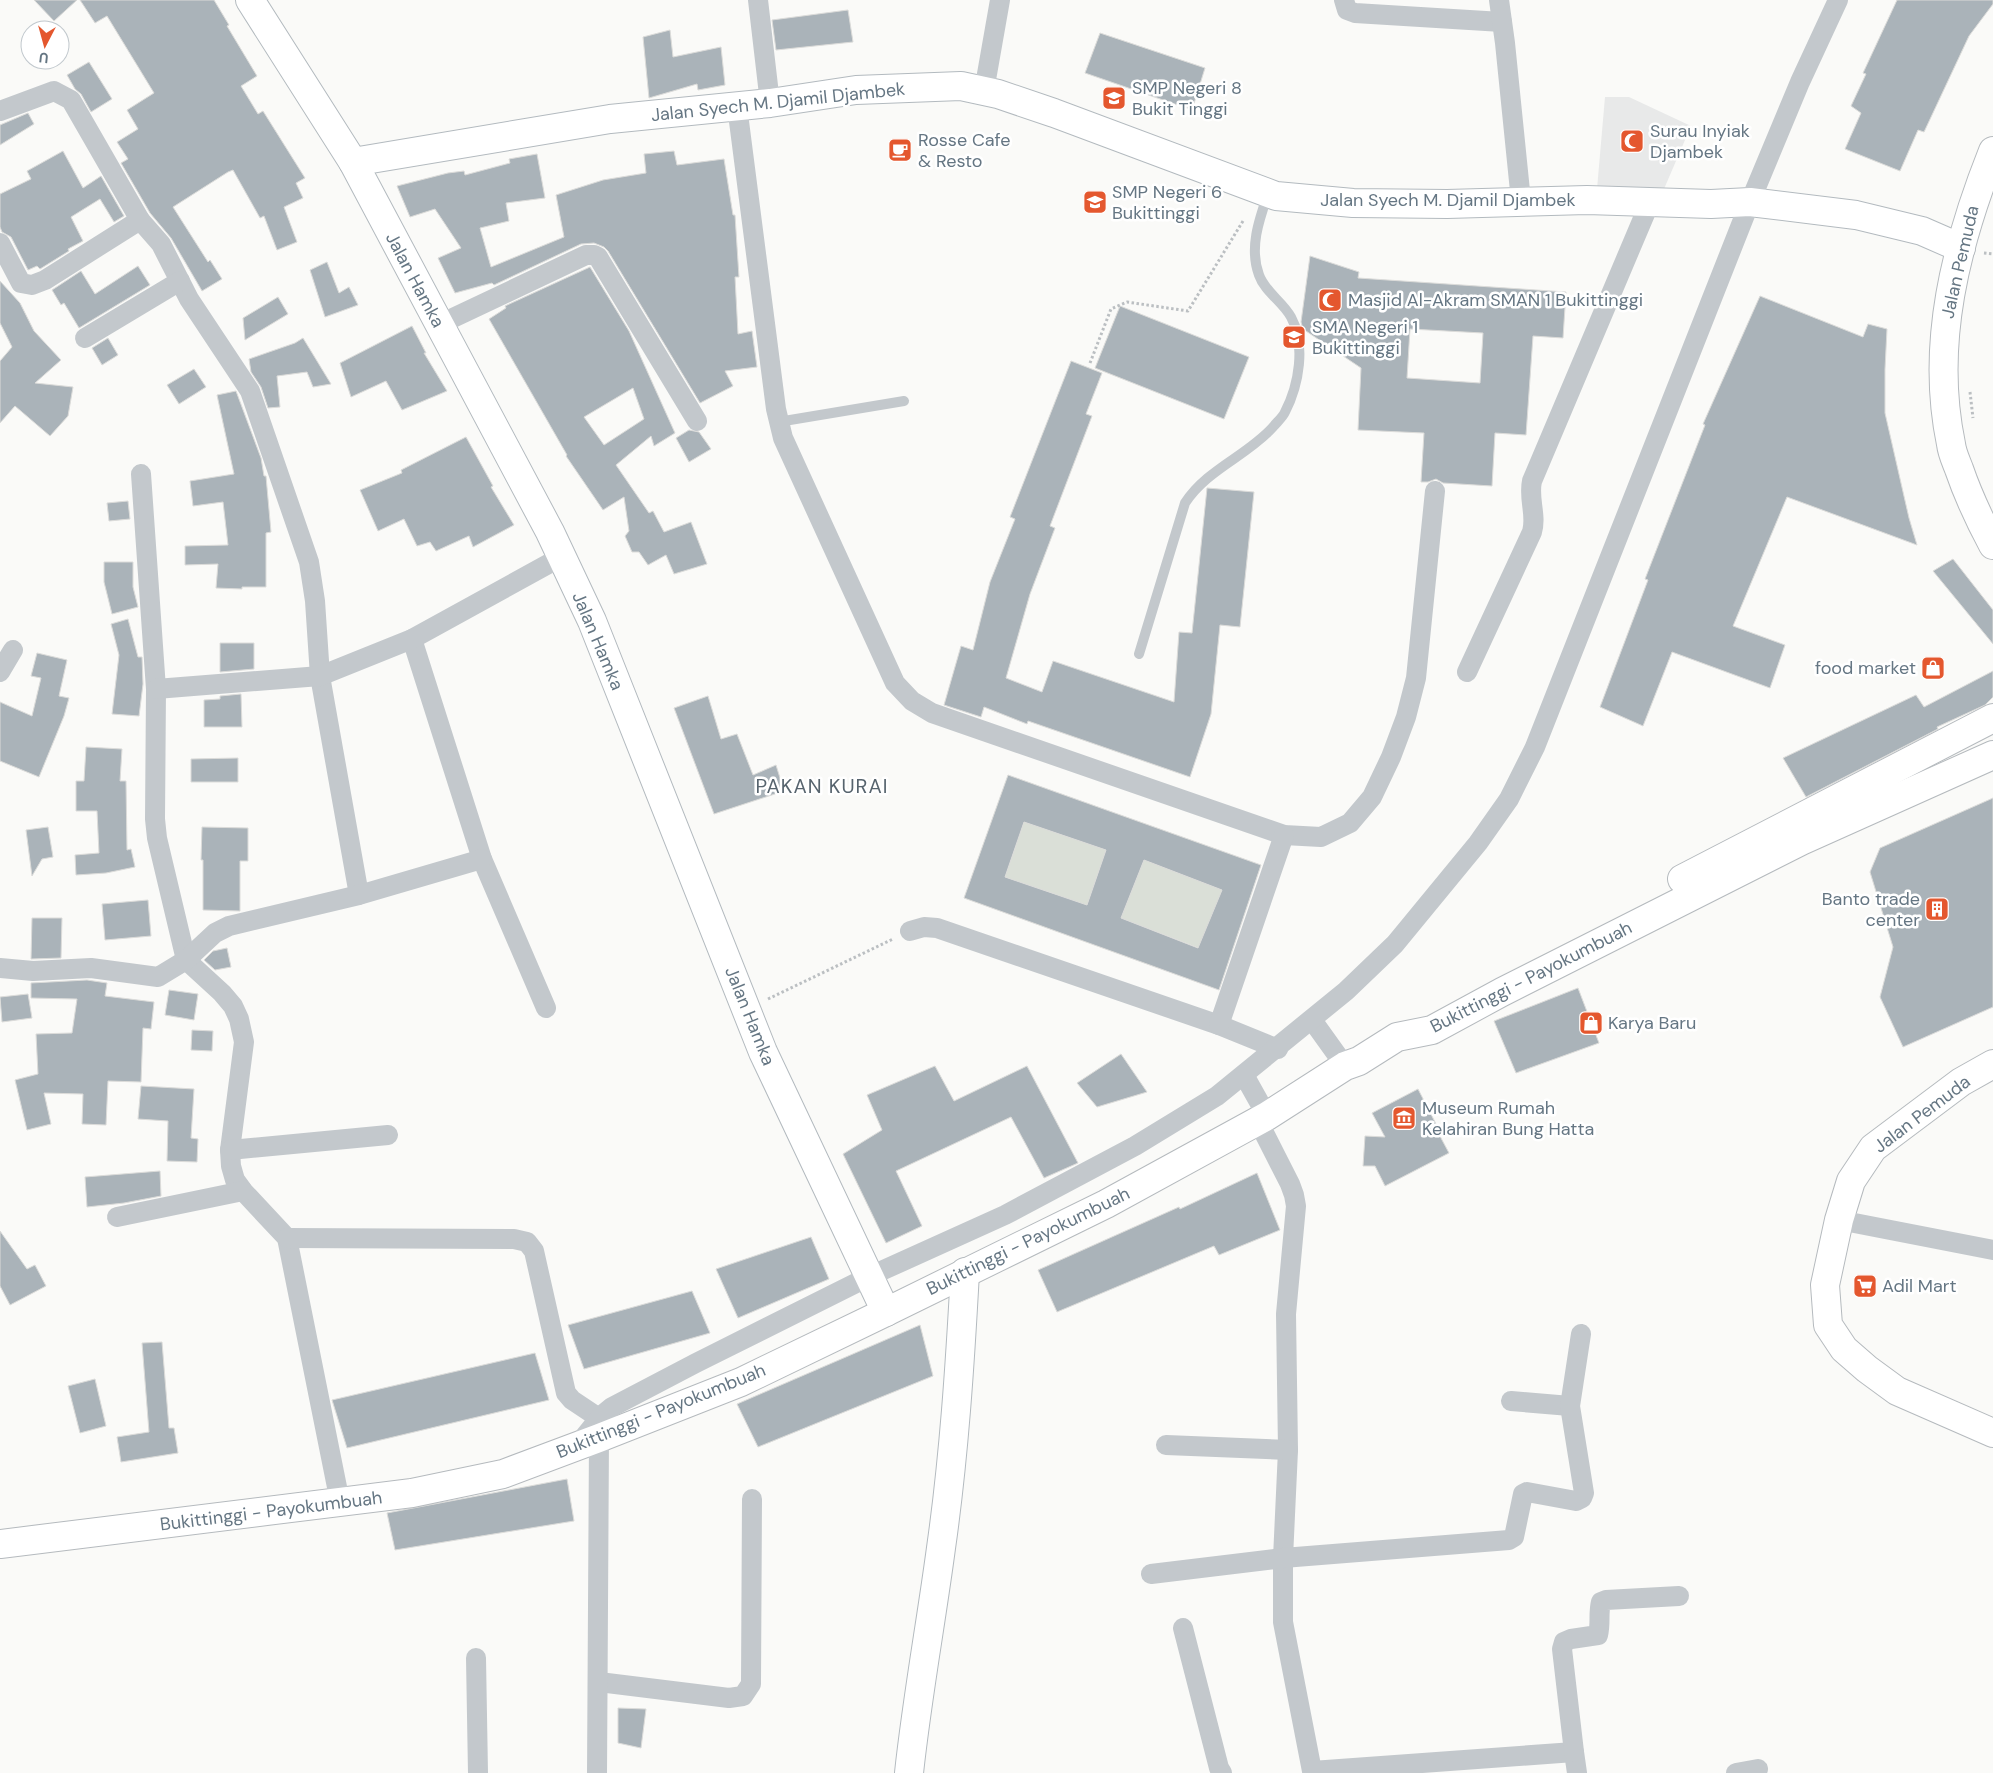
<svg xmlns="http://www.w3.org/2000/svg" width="1993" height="1773" font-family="'DM Sans',sans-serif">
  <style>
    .built { fill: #e8e9e9 }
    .green { fill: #dadfd7 }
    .building { fill: #aab3b9; stroke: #dcdcda; fill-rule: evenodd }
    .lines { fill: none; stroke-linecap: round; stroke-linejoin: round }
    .secondary-casing { stroke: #b3babf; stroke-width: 30 }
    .primary-casing { stroke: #b5babe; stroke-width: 30 }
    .path { stroke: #bbbfc2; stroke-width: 3; stroke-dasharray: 2.5 2.5; stroke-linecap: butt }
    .lane { stroke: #c3c8cc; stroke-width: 10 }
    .street { stroke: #c3c8cc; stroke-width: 20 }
    .secondary { stroke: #fff; stroke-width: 28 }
    .primary { stroke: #fff; stroke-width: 28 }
    .labels { text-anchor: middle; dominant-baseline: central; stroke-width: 5; stroke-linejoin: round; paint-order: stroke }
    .poi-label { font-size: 18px; fill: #657683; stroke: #fff; text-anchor: start }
    .street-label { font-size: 18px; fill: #657683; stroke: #fff }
    .quarter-label { font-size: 20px; letter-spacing: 1px; fill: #57646e; stroke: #fff }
  </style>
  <rect width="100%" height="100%" fill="#fafaf8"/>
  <polygon class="built" points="1605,97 1629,97 1691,126 1664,189 1597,189"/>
  <g class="green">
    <polygon points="1024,822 1106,850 1087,905 1005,877"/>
    <polygon points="1144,860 1222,890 1199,948 1121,918"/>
  </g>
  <g class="building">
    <polygon points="34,0 77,0 54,21"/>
    <polygon points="80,0 214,0 229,25 227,26 257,76 241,86 258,114 263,111 305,178 296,183 303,198 284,207 297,242 277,250 264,216 260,218 233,170 228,172 173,207 208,262 210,260 222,279 202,291 171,238 150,213 121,163 128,159 117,142 138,129 127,110 154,93 107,16 95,23"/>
    <polygon points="1897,0 1993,0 1993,4 1969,36 1924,132 1918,130 1900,171 1845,149 1861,113 1851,106 1866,74 1863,73"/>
    <polygon points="848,10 853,42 776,50 772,20"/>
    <polygon points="670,30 673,57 721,47 725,85 698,90 697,84 649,98 643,37"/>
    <polygon points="1100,33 1205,68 1192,110 1085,73"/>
    <polygon points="89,62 112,99 91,112 81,94 75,89 67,75"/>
    <polygon points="28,113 34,124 0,145 0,125"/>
    <polygon points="63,151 83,188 101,176 124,216 114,222 100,199 71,217 83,241 68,249 69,251 40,269 37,266 28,270 11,237 2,232 0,227 0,194 31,179 27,171"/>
    <polygon points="674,151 677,165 724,159 733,215 735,215 739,277 735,277 738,334 752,331 757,367 725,371 733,386 700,403 608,251 604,247 594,243 581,244 494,285 492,283 455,293 438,258 461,248 435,209 410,217 397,186 448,173 464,171 465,175 510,163 509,159 537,154 545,198 506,203 509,221 480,228 491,267 564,237 556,195 603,180 646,173 644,154"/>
    <path d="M1310,256L1359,272L1358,278L1566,292L1563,338L1533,336L1526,435L1495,433L1492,486L1443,483L1436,479L1428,482H1421L1424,433L1358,430L1361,368L1303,329L1301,322ZM1410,329L1483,333L1480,383L1407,378Z"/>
    <polygon points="327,262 339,293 349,287 358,305 325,317 310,270"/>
    <polygon points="138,266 150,285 79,328 64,303 61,305 52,290 81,271 95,294"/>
    <path d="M590,267L629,331L675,433L654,446L651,436L616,465L649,513L653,511L664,532L691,522L707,564L674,574L666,555L648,565L639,552H632L625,536L629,531L624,497L603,510L566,456L567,455L489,319L506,308L505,306ZM633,388L644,419L604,445L584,417Z"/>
    <polygon points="0,281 20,303 34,331 61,360 35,383 73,387 68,416 50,436 15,406 0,423 0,361 12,347 0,323"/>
    <polygon points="1760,296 1863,337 1868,324 1887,329 1885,369 1885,413 1909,518 1917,545 1787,497 1733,626 1785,645 1770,688 1672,652 1643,726 1600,707 1648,580 1645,579 1705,425 1703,424"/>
    <polygon points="278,297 288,314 245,340 243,318"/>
    <polygon points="1120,306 1249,357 1224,419 1095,368"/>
    <polygon points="412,326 426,353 424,353 447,391 402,410 386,381 351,397 340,363"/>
    <polygon points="108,338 118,355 102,365 92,348"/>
    <polygon points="303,338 331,384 313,387 307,372 277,376 280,407 268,408 261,387 251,372 249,359 295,343"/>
    <polygon points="1071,361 1102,373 1086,414 1092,416 1050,526 1055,528 1030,594 1006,678 1042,692 1053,661 1174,702 1179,632 1192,633 1207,488 1254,492 1240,627 1220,625 1211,714 1190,777 1028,721 1027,724 984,707 981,717 944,705 961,646 973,650 990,582 1015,519 1010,517"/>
    <polygon points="194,369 206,387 179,404 167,385"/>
    <polygon points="236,391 261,458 264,476 266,476 271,532 266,533 266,587 242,587 242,589 216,588 218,564 185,565 185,546 228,545 223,502 193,506 190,481 234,474 217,395"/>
    <polygon points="689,430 699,432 711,449 689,462 676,438"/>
    <polygon points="466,437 493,486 491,487 514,525 473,547 469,536 436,551 430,542 417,546 404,519 378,531 360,490 402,473 401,470"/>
    <polygon points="128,501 130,519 109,521 107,503"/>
    <polygon points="1953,559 1993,610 1993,644 1933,571"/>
    <polygon points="104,562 133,562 133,587 138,607 112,614 104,582"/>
    <polygon points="128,619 138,657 142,657 143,684 139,716 112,714 119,655 111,624"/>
    <polygon points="220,643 254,643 254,669 220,672"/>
    <polygon points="37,653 67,660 59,696 69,698 64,716 39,777 0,761 0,702 32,716 41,678 31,676"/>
    <polygon points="1993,671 1993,697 1985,705 1937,727 1938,729 1806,797 1783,758 1916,695 1924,707"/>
    <polygon points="241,694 242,727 204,727 204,700 220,699 220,696"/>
    <polygon points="708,696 721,739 737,734 753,775 776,765 784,791 714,814 674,708"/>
    <polygon points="86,747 122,749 120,781 126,781 127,850 131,849 135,867 106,873 76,875 75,855 99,853 97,811 76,811 76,781 84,781"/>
    <polygon points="238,758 238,782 191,782 191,759"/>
    <path d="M1008,775L1261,865L1219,990L964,898ZM1024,822L1106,850L1087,905L1005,877ZM1144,860L1222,890L1198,948L1121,918Z"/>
    <polygon points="1993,798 1993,1007 1903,1047 1880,997 1893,947 1870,872 1880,848"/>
    <polygon points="48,827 53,857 42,859 32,876 26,830"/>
    <polygon points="202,827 248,828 248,861 240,861 240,911 203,910 203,860 201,860"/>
    <polygon points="148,900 151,936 105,940 102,904"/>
    <polygon points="32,918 62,918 61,958 31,959"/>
    <polygon points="227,948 231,967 215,970 204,960 213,951"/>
    <polygon points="87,980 107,983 105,996 154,1002 151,1029 143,1028 141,1082 108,1081 106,1125 82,1124 83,1094 44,1093 51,1124 27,1130 15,1080 38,1074 36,1034 72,1033 77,999 31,998 31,983"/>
    <polygon points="1578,988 1599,1043 1516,1073 1494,1021"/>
    <polygon points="169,990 198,994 194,1020 165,1015"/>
    <polygon points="28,994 32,1018 2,1022 0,997"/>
    <polygon points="192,1030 213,1031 212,1051 191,1050"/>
    <polygon points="1121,1054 1147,1092 1097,1107 1077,1083"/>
    <polygon points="935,1066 954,1101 1027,1066 1078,1163 1044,1178 1011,1117 896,1171 922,1226 886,1243 843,1154 882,1130 867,1095"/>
    <polygon points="141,1086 194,1089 191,1138 198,1139 197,1162 167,1161 168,1121 138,1119"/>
    <polygon points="1418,1089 1436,1124 1434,1125 1449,1153 1385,1186 1375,1166 1363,1166 1365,1136 1385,1137 1372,1113"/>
    <polygon points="160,1171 161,1196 124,1203 87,1207 85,1177"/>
    <polygon points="1257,1173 1280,1230 1219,1255 1214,1246 1057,1312 1038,1270 1179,1207 1180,1209"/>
    <polygon points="0,1231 27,1269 35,1265 46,1286 10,1305 0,1286"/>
    <polygon points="811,1237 829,1279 738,1318 716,1269"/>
    <polygon points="692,1291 710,1333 584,1369 568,1325"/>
    <polygon points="920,1325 933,1376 758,1447 737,1404"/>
    <polygon points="162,1342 169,1428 174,1428 178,1453 121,1462 117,1437 149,1432 142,1343"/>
    <polygon points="535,1353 549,1400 347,1448 332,1400"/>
    <polygon points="95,1379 106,1426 80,1433 68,1386"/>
    <polygon points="567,1479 574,1521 395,1550 387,1513"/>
    <polygon points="618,1708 646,1709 641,1748 618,1743"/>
  </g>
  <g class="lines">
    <g class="secondary-casing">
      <g id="secondary">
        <polyline points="250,0 353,162 550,532 592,621 763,1052 886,1312"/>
        <polyline points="353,162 610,119 770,103 856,90 961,86 998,94 1054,113 1276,196 1353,203 1447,204 1587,200 1711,204 1750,202 1856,215 1922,231 1961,248"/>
        <path d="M909,1773C917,1698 931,1623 941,1548C954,1457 960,1364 965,1272"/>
      </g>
    </g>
    <g class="primary-casing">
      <g id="primary">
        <path d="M1993,151C1956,244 1930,344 1951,444C1952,453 1956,461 1959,469C1969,498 1979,519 1993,545"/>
        <polyline points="1682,879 1993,718"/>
        <polyline points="1993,1064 1961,1082 1873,1148 1851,1181 1839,1220 1825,1285 1828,1325 1844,1349 1867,1369 1897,1391 1993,1433"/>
        <polyline points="0,1544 412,1493 503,1474 599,1438 741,1382 886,1312 1106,1204 1267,1116 1345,1066 1359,1061 1397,1037 1432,1030 1502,992 1801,841 1993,755"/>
      </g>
    </g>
    <g class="path">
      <polyline points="1984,253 1993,254"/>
      <polyline points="1090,363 1111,309 1127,302 1188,311 1243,221"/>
      <polyline points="1970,392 1973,418"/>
      <polyline points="768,999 893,939"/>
    </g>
    <g class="lane">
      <polyline points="778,422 904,401"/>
      <path d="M1139,654L1185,503C1207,469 1247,456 1273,427C1277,422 1283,417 1285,412C1299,385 1306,345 1291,317C1282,301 1265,292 1259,275C1249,248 1259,220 1268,194"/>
    </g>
    <g class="street">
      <polyline points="758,0 770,103"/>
      <polyline points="1344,0 1347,10 1355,13 1502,22"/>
      <polyline points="1499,0 1505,43 1521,201"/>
      <polyline points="984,91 1000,0"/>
      <polyline points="737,106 776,409 783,438 895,683 912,701 932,713 1284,835 1321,837 1350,823 1372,797 1391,757 1406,717 1416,678 1435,491"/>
      <polyline points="0,111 54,91 71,100 140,220"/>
      <polyline points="0,243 21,283 32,285 45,280 140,220 161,244 189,299 250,391 309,562 315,601 320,676 359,895"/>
      <polyline points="438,325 586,255 594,255 598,257 697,421"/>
      <polyline points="85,338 180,281"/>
      <polyline points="141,474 156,689 155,819 157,838 186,960 222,993 233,1006 239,1019 244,1042 230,1150 231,1166 235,1180 243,1191 287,1238 340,1502"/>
      <polyline points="412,639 482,859 546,1008"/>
      <polyline points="0,672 13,650"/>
      <path d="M1467,672L1532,532C1537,515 1528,499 1532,481L1650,202"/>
      <polyline points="156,689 320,676 412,639 561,557"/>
      <polyline points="910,931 924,927 937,928 1219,1025 1278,1049"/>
      <polyline points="0,968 33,971 91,968 158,977 186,960 215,933 229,926 359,895 482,859"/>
      <polyline points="1312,1020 1345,1066"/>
      <polyline points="1219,1025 1284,835"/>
      <polyline points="1244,1075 1267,1116"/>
      <polyline points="1258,1121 1290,1184 1294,1195 1296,1206 1286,1314 1288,1450 1283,1558 1283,1622 1312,1771 1574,1752 1577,1773"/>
      <polyline points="230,1150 388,1135"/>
      <polyline points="117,1217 243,1191"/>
      <polyline points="1839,1220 1993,1250"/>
      <polyline points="287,1238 514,1239 527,1242 534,1251 566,1393 572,1400 599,1418"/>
      <polyline points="1511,1401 1570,1406"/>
      <polyline points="1166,1445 1288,1450"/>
      <polyline points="577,1446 601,1416 612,1407 696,1363 870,1276 1005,1215 1135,1146 1217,1096 1346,991 1395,944 1478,843 1509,799 1535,747 1750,202 1800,82 1838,0"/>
      <polyline points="1151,1574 1283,1558 1509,1540 1514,1537 1523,1494 1527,1492 1576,1501 1582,1498 1584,1493 1570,1406 1581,1334"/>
      <polyline points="1183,1628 1219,1768 1222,1773"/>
      <polyline points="476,1658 478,1773"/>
      <polyline points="599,1682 729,1698 743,1696 751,1684 752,1499"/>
      <path d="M1574,1752L1562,1649L1564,1642L1571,1639L1598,1635C1601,1624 1598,1613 1601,1602L1606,1600L1679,1596"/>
      <polyline points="597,1773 599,1438"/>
      <polyline points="1736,1773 1758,1769"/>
    </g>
    <use href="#secondary" class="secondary"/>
    <use href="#primary" class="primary"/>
  </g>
  <defs>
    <g id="school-square" transform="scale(1.25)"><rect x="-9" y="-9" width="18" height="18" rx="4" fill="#e4572e" stroke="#fff"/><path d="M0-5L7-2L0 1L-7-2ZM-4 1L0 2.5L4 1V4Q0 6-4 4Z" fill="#fff"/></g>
    <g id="mosque-square" transform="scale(1.25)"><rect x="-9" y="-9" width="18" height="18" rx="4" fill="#e4572e" stroke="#fff"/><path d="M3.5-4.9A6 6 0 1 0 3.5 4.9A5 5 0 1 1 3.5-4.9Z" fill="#fff"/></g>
    <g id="cafe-square" transform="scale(1.25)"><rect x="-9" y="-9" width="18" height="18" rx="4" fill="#e4572e" stroke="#fff"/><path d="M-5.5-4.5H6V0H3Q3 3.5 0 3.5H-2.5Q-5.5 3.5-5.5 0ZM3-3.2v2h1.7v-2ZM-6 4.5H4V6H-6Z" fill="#fff"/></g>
    <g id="shop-square" transform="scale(1.25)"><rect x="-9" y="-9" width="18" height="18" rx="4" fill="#e4572e" stroke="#fff"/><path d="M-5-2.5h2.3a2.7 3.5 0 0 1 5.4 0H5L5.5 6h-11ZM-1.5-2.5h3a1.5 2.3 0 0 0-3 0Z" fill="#fff"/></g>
    <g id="building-square" transform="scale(1.25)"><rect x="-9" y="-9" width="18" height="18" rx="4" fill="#e4572e" stroke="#fff"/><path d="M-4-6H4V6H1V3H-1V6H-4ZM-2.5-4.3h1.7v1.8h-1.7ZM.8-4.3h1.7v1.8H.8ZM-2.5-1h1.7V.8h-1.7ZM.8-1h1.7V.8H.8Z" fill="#fff"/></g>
    <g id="museum-square" transform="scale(1.25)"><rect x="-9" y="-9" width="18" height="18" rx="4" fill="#e4572e" stroke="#fff"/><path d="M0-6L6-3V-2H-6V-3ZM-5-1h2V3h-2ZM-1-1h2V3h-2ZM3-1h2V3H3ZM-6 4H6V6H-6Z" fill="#fff"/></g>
    <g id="supermarket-square" transform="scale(1.25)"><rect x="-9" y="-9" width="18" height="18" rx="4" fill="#e4572e" stroke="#fff"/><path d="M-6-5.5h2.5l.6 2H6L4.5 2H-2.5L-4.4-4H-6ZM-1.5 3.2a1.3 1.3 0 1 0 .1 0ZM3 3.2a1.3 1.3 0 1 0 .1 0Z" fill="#fff"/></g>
  </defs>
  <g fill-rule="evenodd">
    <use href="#school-square" x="1114" y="98"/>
    <use href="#mosque-square" x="1632" y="141"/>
    <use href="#cafe-square" x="900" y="150"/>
    <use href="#school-square" x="1095" y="202"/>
    <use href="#mosque-square" x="1330" y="300"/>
    <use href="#school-square" x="1294" y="337"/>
    <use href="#shop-square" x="1933" y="668"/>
    <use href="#building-square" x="1937" y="909"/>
    <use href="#shop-square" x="1591" y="1023"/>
    <use href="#museum-square" x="1404" y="1118"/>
    <use href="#supermarket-square" x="1865" y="1286"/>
  </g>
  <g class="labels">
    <g class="poi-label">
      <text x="1132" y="88">SMP Negeri 8<tspan x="1132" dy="21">Bukit Tinggi</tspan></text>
      <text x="1650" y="131">Surau Inyiak<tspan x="1650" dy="21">Djambek</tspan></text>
      <text x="918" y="140">Rosse Cafe<tspan x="918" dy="21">&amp; Resto</tspan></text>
      <text x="1112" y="192">SMP Negeri 6<tspan x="1112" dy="21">Bukittinggi</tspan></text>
      <text x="1348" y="300">Masjid Al-Akram SMAN 1 Bukittinggi</text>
      <text x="1312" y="327">SMA Negeri 1<tspan x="1312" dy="21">Bukittinggi</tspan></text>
      <text x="1916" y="668" text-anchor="end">food market</text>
      <text x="1920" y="899" text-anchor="end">Banto trade<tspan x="1920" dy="21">center</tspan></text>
      <text x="1608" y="1023">Karya Baru</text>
      <text x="1422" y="1108">Museum Rumah<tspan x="1422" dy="21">Kelahiran Bung Hatta</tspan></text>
      <text x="1882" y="1286">Adil Mart</text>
    </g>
    <g class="street-label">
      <text transform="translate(778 102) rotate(-6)">Jalan Syech M. Djamil Djambek</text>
      <text x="1448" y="200">Jalan Syech M. Djamil Djambek</text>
      <text transform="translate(1960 262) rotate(-77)">Jalan Pemuda</text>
      <text transform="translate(415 280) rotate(62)">Jalan Hamka</text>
      <text transform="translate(598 641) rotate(67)">Jalan Hamka</text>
      <text transform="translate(1531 977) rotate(-27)">Bukittinggi - Payokumbuah</text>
      <text transform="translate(750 1016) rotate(68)">Jalan Hamka</text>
      <text transform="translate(1922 1114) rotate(-37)">Jalan Pemuda</text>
      <text transform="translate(1028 1241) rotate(-26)">Bukittinggi - Payokumbuah</text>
      <text transform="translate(661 1411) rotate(-22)">Bukittinggi - Payokumbuah</text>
      <text transform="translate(271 1511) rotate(-7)">Bukittinggi - Payokumbuah</text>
    </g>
    <g class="quarter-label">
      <text x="822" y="786">PAKAN KURAI</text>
    </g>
  </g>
  <g transform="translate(45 45) rotate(186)"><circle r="24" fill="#ffffff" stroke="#c1c8cd"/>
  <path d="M0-4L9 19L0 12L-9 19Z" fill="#e4572e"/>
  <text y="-8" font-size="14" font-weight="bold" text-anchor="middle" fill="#657683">U</text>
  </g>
</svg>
